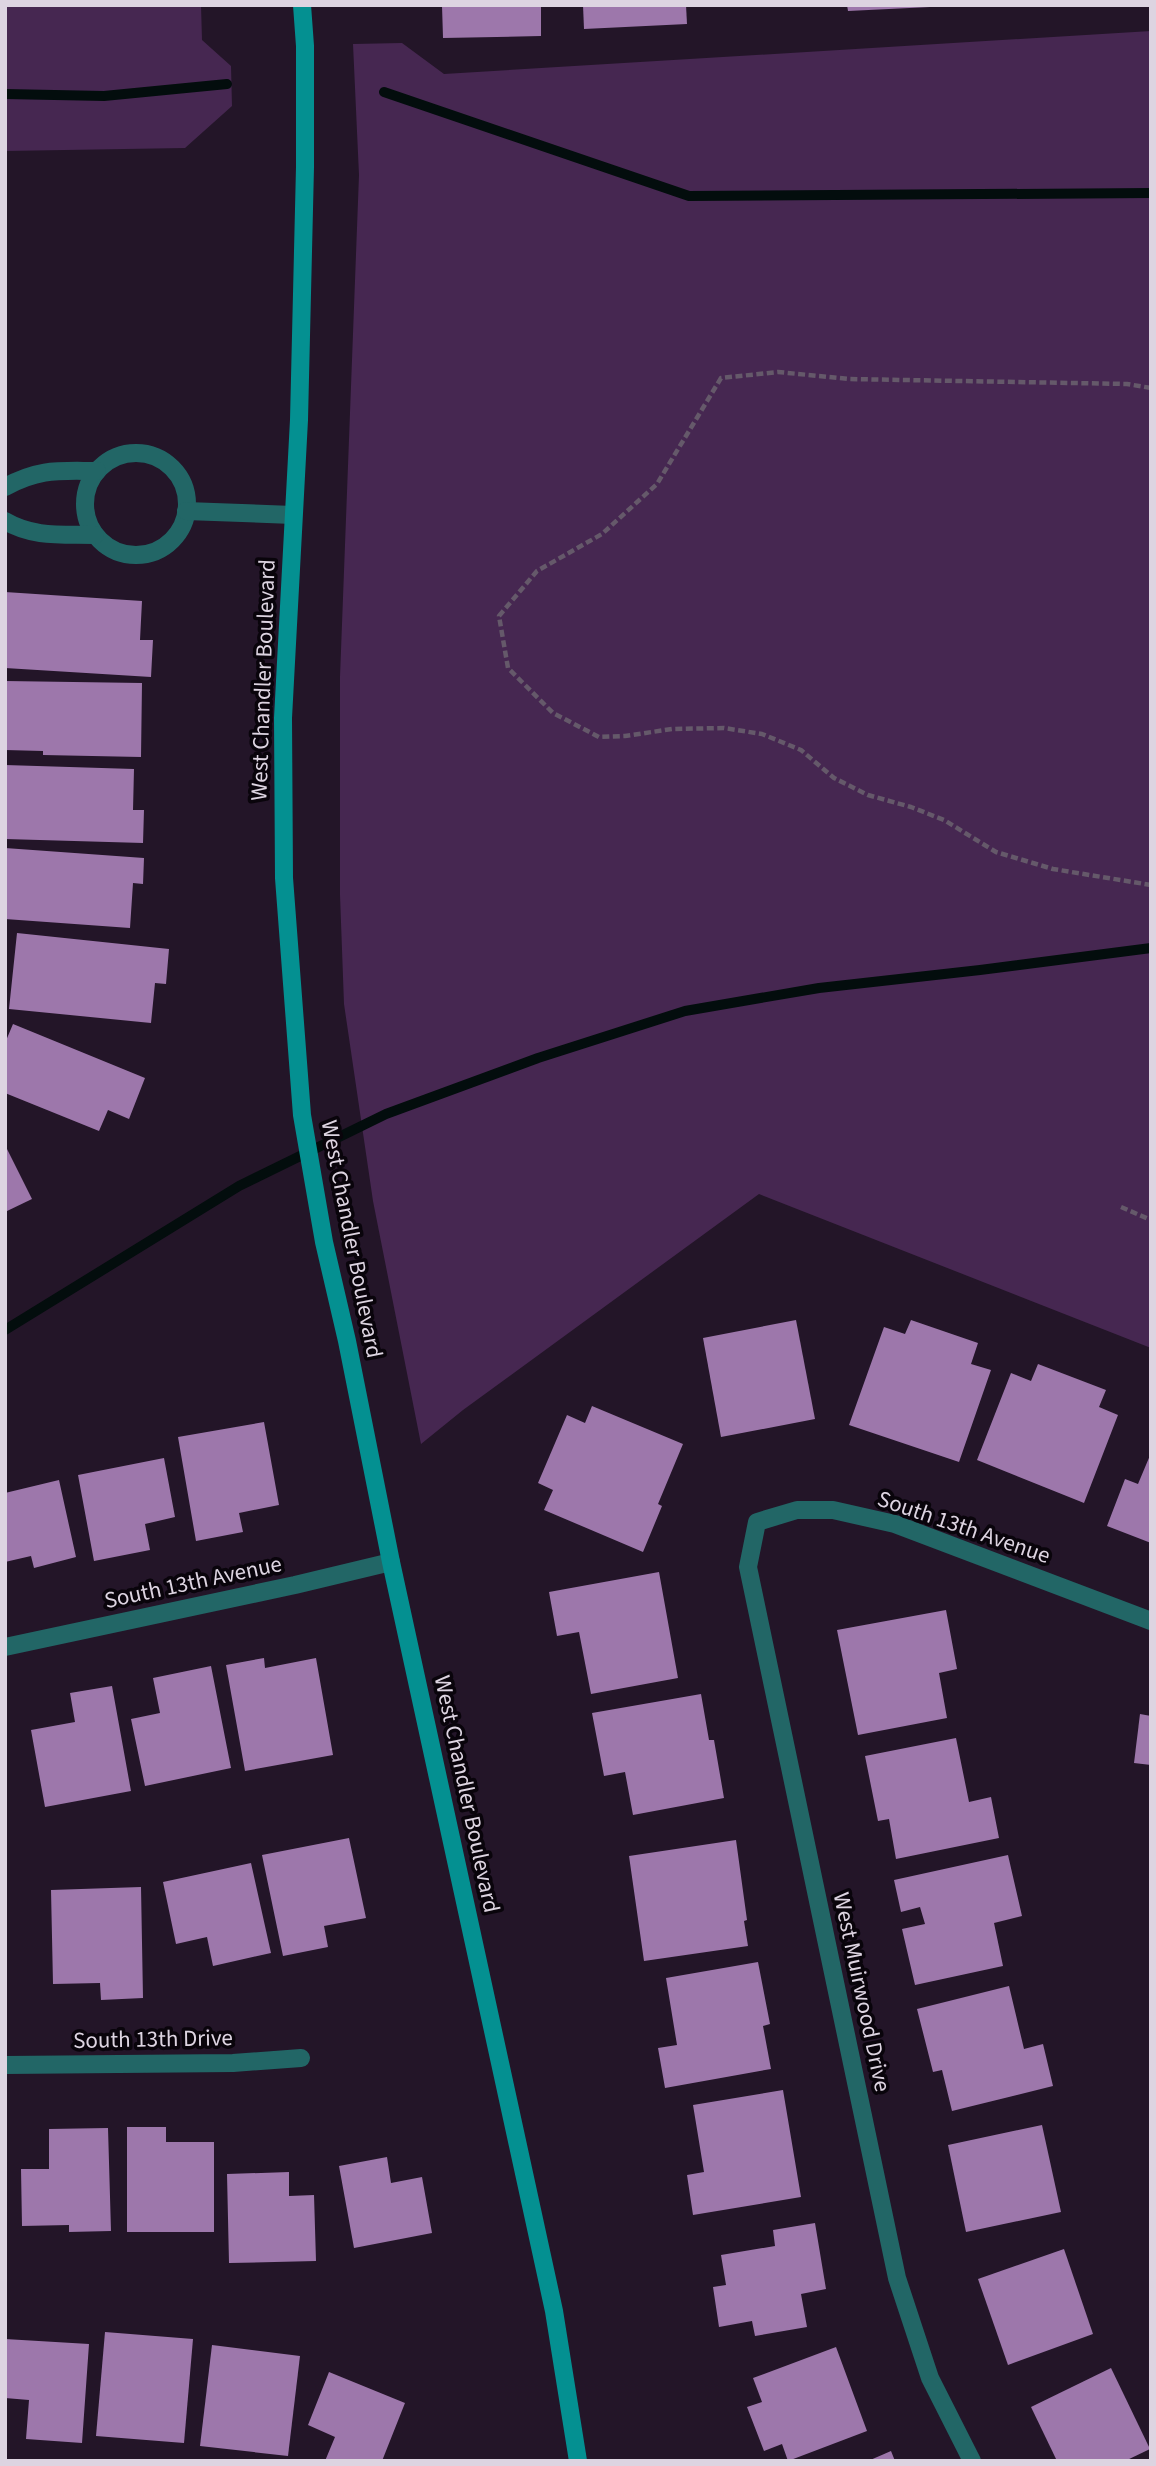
<svg xmlns="http://www.w3.org/2000/svg" width="1156" height="2466" font-family="'Source Sans 3',sans-serif">
  <style>
    .green { fill: #462751 }
    .lines { fill: none; stroke-linecap: round; stroke-linejoin: round }
    .stream { stroke: #030d0d; stroke-width: 10 }
    .building { fill: #9d77ab }
    .path { stroke: #65596a; stroke-width: 4.5; stroke-dasharray: 7 3.5; stroke-linecap: butt }
    .street { stroke: #266; stroke-width: 18 }
    .secondary { stroke: #049091; stroke-width: 18 }
    .labels { text-anchor: middle; dominant-baseline: central; stroke-width: 7; stroke-linejoin: round; paint-order: stroke }
    .street-label { font-size: 23px; fill: #ddd4e1; stroke: #09040b }
  </style>
  <rect width="100%" height="100%" fill="#231528"/>
  <g class="green">
    <polygon points="5,5 201,5 202,40 231,66 232,106 185,148 5,151"/>
    <polygon points="1151,31 1151,1348 759,1194 463,1410 421,1444 373,1201 344,1004 340,895 340,677 359,175 353,44 402,43 444,74"/>
  </g>
  <g class="lines">
    <g class="stream">
      <polyline points="384,92 689,196 1151,193"/>
      <polyline points="5,94 104,96 227,84"/>
      <polyline points="5,1330 239,1186 386,1114 538,1058 685,1011 819,988 980,970 1151,948"/>
    </g>
  </g>
  <g class="building">
    <polygon points="442,5 541,5 541,36 443,38"/>
    <polygon points="583,5 686,5 687,24 584,29"/>
    <polygon points="847,5 930,5 930,7 848,11"/>
    <polygon points="5,592 142,601 140,640 153,640 151,677 5,668"/>
    <polygon points="5,681 142,683 141,757 43,755 43,751 5,750"/>
    <polygon points="5,765 134,769 133,810 144,810 143,843 5,839"/>
    <polygon points="5,848 144,858 143,884 133,883 130,928 5,919"/>
    <polygon points="17,933 169,949 166,984 155,983 151,1023 9,1009"/>
    <polygon points="13,1024 145,1078 129,1119 108,1110 99,1131 5,1093 5,1043"/>
    <polygon points="5,1145 32,1199 5,1212"/>
    <polygon points="796,1320 815,1419 721,1437 703,1338"/>
    <polygon points="911,1320 978,1343 971,1364 991,1370 959,1462 849,1425 884,1327 905,1334"/>
    <polygon points="1038,1364 1106,1390 1099,1407 1118,1415 1084,1503 977,1460 1011,1373 1031,1381"/>
    <polygon points="592,1406 683,1444 658,1504 662,1506 643,1552 544,1510 553,1490 538,1483 567,1415 585,1423"/>
    <polygon points="264,1422 279,1505 239,1513 243,1532 196,1541 178,1437"/>
    <polygon points="1151,1453 1151,1543 1107,1526 1125,1479 1138,1484"/>
    <polygon points="164,1458 175,1517 145,1524 150,1550 94,1561 78,1475"/>
    <polygon points="59,1480 76,1557 34,1568 31,1556 5,1562 5,1493"/>
    <polygon points="659,1572 678,1678 591,1694 579,1632 557,1636 549,1592"/>
    <polygon points="946,1610 957,1669 939,1673 947,1718 858,1735 837,1630"/>
    <polygon points="264,1658 265,1668 316,1658 333,1755 245,1771 226,1665"/>
    <polygon points="211,1666 231,1768 145,1786 131,1719 160,1713 153,1678"/>
    <polygon points="112,1686 131,1791 45,1807 31,1730 75,1722 70,1693"/>
    <polygon points="701,1694 709,1740 714,1740 724,1798 633,1815 625,1772 604,1776 592,1713"/>
    <polygon points="1140,1714 1151,1716 1151,1765 1134,1763"/>
    <polygon points="956,1738 969,1802 991,1797 999,1838 896,1859 889,1819 878,1821 865,1756"/>
    <polygon points="349,1838 366,1918 324,1926 328,1947 283,1956 262,1855"/>
    <polygon points="736,1840 747,1920 744,1921 748,1946 644,1961 629,1856"/>
    <polygon points="1008,1855 1022,1916 994,1923 1003,1966 915,1985 902,1929 925,1924 920,1907 901,1912 894,1880"/>
    <polygon points="251,1863 271,1953 213,1966 207,1937 176,1944 163,1882"/>
    <polygon points="141,1887 143,1998 101,2000 100,1983 53,1984 51,1890"/>
    <polygon points="758,1962 770,2024 763,2026 771,2069 665,2088 658,2048 677,2045 666,1978"/>
    <polygon points="1009,1986 1024,2049 1043,2044 1053,2086 952,2111 942,2070 933,2072 917,2009"/>
    <polygon points="783,2090 801,2197 693,2215 687,2175 704,2172 693,2105"/>
    <polygon points="1042,2125 1061,2212 966,2232 948,2145"/>
    <polygon points="127,2127 166,2127 166,2142 214,2142 214,2232 127,2232"/>
    <polygon points="108,2128 111,2231 69,2232 69,2225 22,2226 21,2169 49,2169 49,2129"/>
    <polygon points="387,2157 391,2183 422,2177 432,2233 354,2248 339,2166"/>
    <polygon points="289,2172 289,2196 314,2195 316,2261 229,2263 227,2174"/>
    <polygon points="815,2223 826,2289 801,2294 807,2327 755,2336 752,2321 719,2327 713,2287 726,2285 721,2255 775,2246 773,2230"/>
    <polygon points="1064,2249 1093,2334 1008,2365 978,2279"/>
    <polygon points="105,2332 193,2339 184,2443 96,2436"/>
    <polygon points="5,2339 89,2344 82,2443 26,2439 29,2400 5,2398"/>
    <polygon points="212,2345 300,2356 288,2456 200,2446"/>
    <polygon points="836,2347 867,2431 788,2461 782,2444 764,2451 747,2407 762,2402 753,2378"/>
    <polygon points="1111,2368 1150,2449 1125,2461 1057,2461 1031,2407"/>
    <polygon points="329,2372 405,2403 382,2461 325,2461 335,2437 308,2425"/>
    <polygon points="891,2451 895,2461 868,2461"/>
  </g>
  <g class="lines">
    <g class="path">
      <polyline points="1151,388 1127,384 850,379 778,372 721,378 657,484 602,534 537,571 499,616 508,668 553,713 599,737 625,736 672,729 724,728 762,734 801,750 834,778 868,795 911,807 944,820 996,852 1053,869 1151,885"/>
      <polyline points="1121,1207 1151,1220"/>
    </g>
    <g class="street">
      <circle cx="136" cy="504" r="51"/>
      <path d="M5,487C40,468 59,471 97,471"/>
      <polyline points="186,511 293,515"/>
      <path d="M5,521C34,538 63,534 95,535"/>
      <polyline points="5,1647 295,1585 391,1562"/>
      <polyline points="5,2065 233,2063 301,2058"/>
      <polyline points="972,2461 930,2378 897,2278 748,1567 757,1522 797,1510 833,1510 895,1524 1151,1621"/>
    </g>
    <polyline class="secondary" points="302,5 305,46 305,167 299,420 283,718 284,878 302,1115 324,1242 347,1341 391,1562 554,2311 578,2461"/>
  </g>
  <g class="labels">
    <g class="street-label">
      <text transform="translate(263 680) rotate(-88)">West Chandler Boulevard</text>
      <text transform="translate(352 1239) rotate(79)">West Chandler Boulevard</text>
      <text transform="translate(964 1527) rotate(19)">South 13th Avenue</text>
      <text transform="translate(193 1582) rotate(-12)">South 13th Avenue</text>
      <text transform="translate(467 1794) rotate(78)">West Chandler Boulevard</text>
      <text transform="translate(862 1992) rotate(78)">West Muirwood Drive</text>
      <text transform="translate(153 2039) rotate(-1)">South 13th Drive</text>
    </g>
  </g>
  <rect width="1156" height="2466" fill="none" stroke="#ddd4e1" stroke-width="14"/>
</svg>
